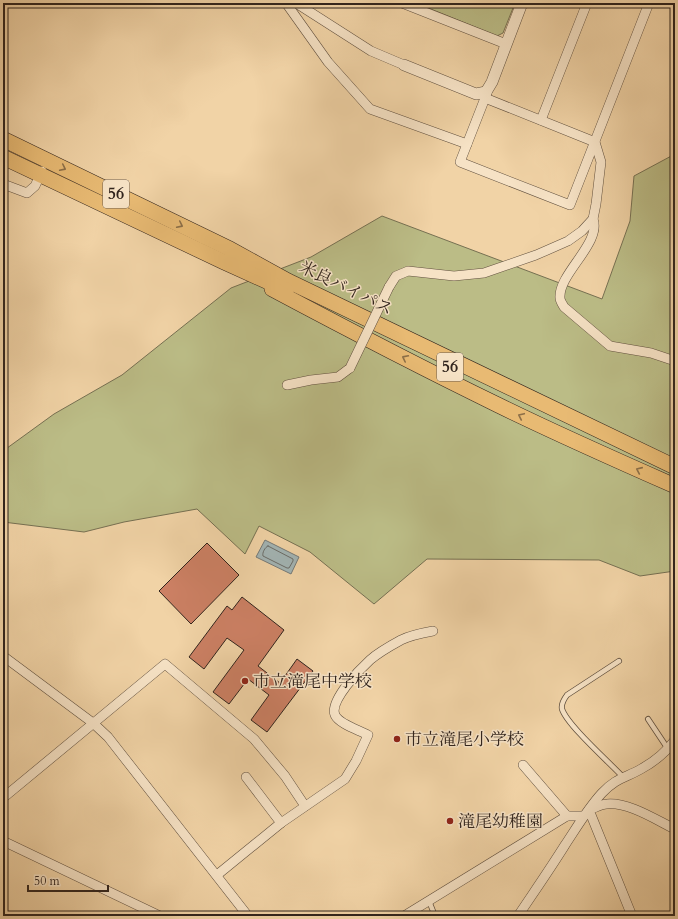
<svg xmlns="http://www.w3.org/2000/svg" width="678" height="919" font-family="Cardo,'Noto Serif JP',serif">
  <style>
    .green { fill: #bbbc86; stroke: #767052 }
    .water { fill: #a2b4b4; stroke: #757a78 }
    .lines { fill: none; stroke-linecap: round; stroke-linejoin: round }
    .shore { stroke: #6a6c68; stroke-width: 1 }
    .building { fill: #cc8064; stroke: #31241d }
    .service-casing { stroke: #61503f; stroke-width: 6 }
    .minor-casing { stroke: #61503f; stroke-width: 10 }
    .tertiary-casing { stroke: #61503f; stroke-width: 12 }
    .primary-casing { stroke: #31241d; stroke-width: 16 }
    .service { stroke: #f6e2c5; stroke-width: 4.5 }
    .minor { stroke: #f6e2c5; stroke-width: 9 }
    .tertiary { stroke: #f6e2c5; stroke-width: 11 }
    .primary { stroke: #e8ba73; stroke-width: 15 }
    .minor-bridge-casing { stroke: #61503f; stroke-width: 10; stroke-linecap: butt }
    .minor-bridge { stroke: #f6e2c5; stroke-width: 9 }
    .oneway { stroke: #8c6f48 }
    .poi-dot { fill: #8f2418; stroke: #f6e2c5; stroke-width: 1.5 }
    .labels { text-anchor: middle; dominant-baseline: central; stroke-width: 3; stroke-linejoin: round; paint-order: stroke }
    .shield { fill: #f6e2c5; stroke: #6c5d4f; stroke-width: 1 }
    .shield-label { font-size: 16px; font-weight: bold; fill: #31241d }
    .street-label { font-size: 17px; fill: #31241d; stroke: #f6e2c5 }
    .poi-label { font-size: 17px; fill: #31241d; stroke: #f6e2c5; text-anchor: start }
  </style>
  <rect width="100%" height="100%" fill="#f1d3a6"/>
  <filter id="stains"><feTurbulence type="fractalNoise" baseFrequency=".005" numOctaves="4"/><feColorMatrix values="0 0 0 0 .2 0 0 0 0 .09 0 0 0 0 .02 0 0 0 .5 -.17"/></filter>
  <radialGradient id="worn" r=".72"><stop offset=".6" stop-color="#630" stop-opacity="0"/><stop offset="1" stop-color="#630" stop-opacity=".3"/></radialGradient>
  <g class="green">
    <polygon points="420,3 515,3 503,33 497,36 421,5"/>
    <polygon points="675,154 675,571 640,576 599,560 427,559 374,604 310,552 259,526 245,554 197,509 124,522 84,532 3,522 3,451 54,414 122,375 231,288 311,257 382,216 602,299 630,221 634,176"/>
  </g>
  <polygon class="water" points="265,540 299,557 291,574 256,557"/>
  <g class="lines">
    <path class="shore" d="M268,546L293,559V561L289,568H287L263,556C262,553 265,547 268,546Z"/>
  </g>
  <g class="building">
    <polygon points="207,543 239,575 191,624 159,591"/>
    <polygon points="242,597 284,630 258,666 280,683 297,659 313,671 267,732 251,720 269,695 248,679 229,704 213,692 244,650 227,638 204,669 189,657 227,606 232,610"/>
  </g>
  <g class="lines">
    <g class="service-casing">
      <g id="service">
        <path d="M619,661L567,695C564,699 561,704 562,709C567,725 610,763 623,777"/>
        <polyline points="648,719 668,749"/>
        <polyline points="429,901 435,916"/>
      </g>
    </g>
    <g class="minor-casing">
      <g id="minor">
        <polyline points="286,3 328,62 370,109 467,144"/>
        <polyline points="296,3 371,51 404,65"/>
        <polyline points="402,3 506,44"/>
        <polyline points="487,93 460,162 570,205 649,3"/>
        <polyline points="541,120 587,3"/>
        <polyline points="3,184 27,193 35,186 42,171"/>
        <path d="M593,219C602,243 558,274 560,298C560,301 563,305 564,307L610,346L651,353L675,361"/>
        <polyline points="389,287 396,276 408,271 454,276 484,273 536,255 568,241 582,231 593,219 596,204 601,162 595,142 485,98"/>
        <polyline points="287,385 311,380 338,377 350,368"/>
        <polyline points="3,656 93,723 108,737 248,916"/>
        <polyline points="523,765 567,816"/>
        <polyline points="246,777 281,823"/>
        <polyline points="3,798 165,664 254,739 285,776 305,806"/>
        <polyline points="3,841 160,916"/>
        <path d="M217,875L281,823L345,779L356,761L368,735C359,730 339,724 335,715C329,701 360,669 370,660C379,652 390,646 401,640C411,635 422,633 433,631"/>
        <polyline points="404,916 567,816 584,816"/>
        <path d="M518,916C534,892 550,869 565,845C577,827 588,808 602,793C616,778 625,778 641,769C654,762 666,752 675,740"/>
        <path d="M632,916L589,810C595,808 601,804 607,804C629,802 656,820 675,829"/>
      </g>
    </g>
    <g class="tertiary-casing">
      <polyline id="tertiary" points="404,65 476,94 486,92 492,82 522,3"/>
    </g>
    <g class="primary-casing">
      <g id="primary">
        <polyline points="3,139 230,249 288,281 675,467"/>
        <polyline points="3,157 224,262 286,290"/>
        <path d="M272,289C347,329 422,368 498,405C557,434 616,460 675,486"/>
      </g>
    </g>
    <use href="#service" class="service"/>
    <use href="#minor" class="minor"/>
    <use href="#tertiary" class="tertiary"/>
    <use href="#primary" class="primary"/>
    <g class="minor-bridge-casing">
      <polyline id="minor-bridge" points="350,368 389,287"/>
    </g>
    <use href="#minor-bridge" class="minor-bridge"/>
  </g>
  <defs><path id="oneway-chevron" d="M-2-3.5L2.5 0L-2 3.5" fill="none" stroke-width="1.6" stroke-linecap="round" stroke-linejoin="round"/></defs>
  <g class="oneway">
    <use href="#oneway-chevron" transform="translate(63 168) rotate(26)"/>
    <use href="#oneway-chevron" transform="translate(180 225) rotate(26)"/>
    <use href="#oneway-chevron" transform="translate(405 358) rotate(-153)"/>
    <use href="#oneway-chevron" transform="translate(521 416) rotate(-155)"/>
    <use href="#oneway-chevron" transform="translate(639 470) rotate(-156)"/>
  </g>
  <g class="poi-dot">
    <circle cx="245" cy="681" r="4"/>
    <circle cx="397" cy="739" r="4"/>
    <circle cx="450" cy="821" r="4"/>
  </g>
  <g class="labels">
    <g class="shield">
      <rect x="103" y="180" width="26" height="28" rx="3"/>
      <rect x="437" y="353" width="26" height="28" rx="3"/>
    </g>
    <g class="shield-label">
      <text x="116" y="194">56</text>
      <text x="450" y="367">56</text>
    </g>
    <g class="street-label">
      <text transform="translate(346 288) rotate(26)">米良バイパス</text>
    </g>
    <g class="poi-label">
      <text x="253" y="681">市立滝尾中学校</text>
      <text x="405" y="739">市立滝尾小学校</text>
      <text x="458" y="821">滝尾幼稚園</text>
    </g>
  </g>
  <rect width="678" height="919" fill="none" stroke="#f1d3a6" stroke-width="16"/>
  <rect x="4" y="4" width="670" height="911" fill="none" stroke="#31241d" stroke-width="2"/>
  <rect x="8" y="8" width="662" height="903" fill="none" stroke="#31241d"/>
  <path d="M28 885v6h80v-6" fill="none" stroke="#31241d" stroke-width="2"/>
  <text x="34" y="885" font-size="12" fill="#31241d" stroke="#f6e2c5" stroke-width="3" paint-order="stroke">50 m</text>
  <rect width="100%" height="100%" filter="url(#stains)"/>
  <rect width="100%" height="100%" fill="url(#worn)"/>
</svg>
